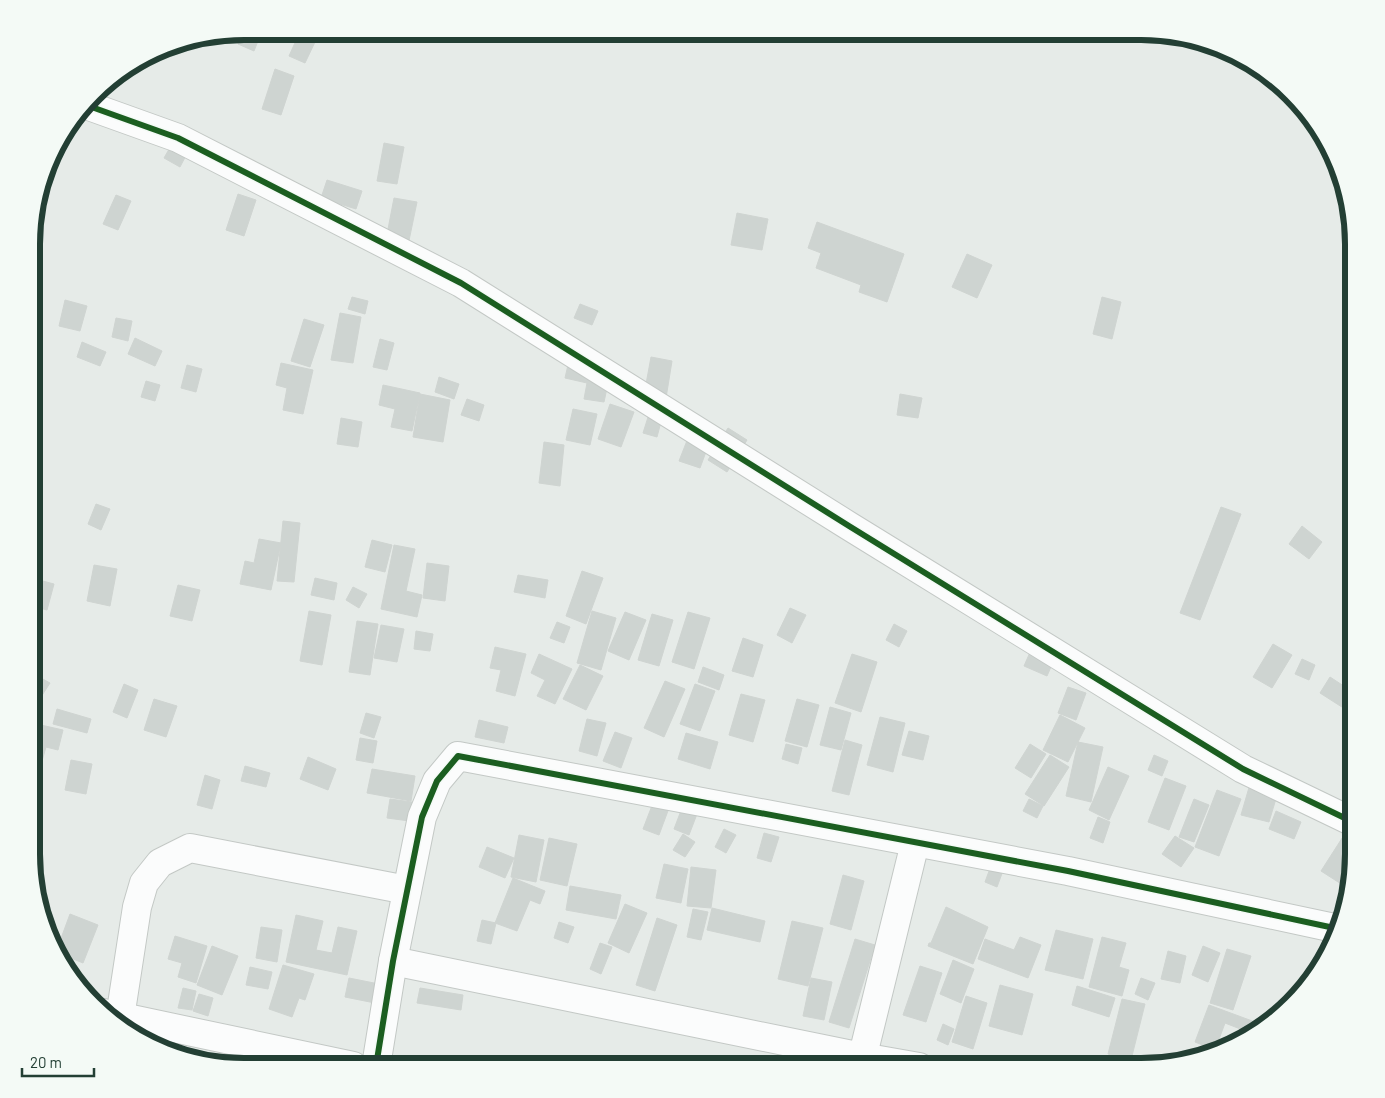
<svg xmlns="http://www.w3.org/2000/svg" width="1385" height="1098" font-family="Barlow,sans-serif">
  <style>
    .building { fill: #ced4d1; stroke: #cfd4d1 }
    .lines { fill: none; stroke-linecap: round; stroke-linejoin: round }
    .minor-casing { stroke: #c3c8c5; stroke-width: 30 }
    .minor { stroke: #fbfcfc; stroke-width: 28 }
    .cycleway-casing { stroke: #f4faf6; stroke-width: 9 }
    .cycleway { stroke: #1b5e20; stroke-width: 6 }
    .rim { fill: none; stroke: #233f34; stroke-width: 6 }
  </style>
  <rect width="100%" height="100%" fill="#e6ebe8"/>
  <g class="building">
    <polygon points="242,31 260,36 254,51 238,44"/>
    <polygon points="299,34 315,42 305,63 289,56"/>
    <polygon points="275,69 294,76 281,115 262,109"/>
    <polygon points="77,116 69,140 60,137"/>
    <polygon points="179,132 194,140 180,167 164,158"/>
    <polygon points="384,143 404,147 397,184 377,181"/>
    <polygon points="57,146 62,147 56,165 51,163"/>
    <polygon points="327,180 362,191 356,209 321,198"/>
    <polygon points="238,194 256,200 244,236 226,230"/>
    <polygon points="116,195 131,201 118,230 103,224"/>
    <polygon points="394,198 417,202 405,260 383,255"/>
    <polygon points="737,213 768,219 762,250 731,245"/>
    <polygon points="817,222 904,254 887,302 859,292 861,285 816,268 821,253 808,248"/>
    <polygon points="967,254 992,265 977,298 952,287"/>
    <polygon points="352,297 368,301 365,314 348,309"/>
    <polygon points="1102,297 1121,302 1112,339 1093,334"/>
    <polygon points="65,300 87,306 80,331 59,326"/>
    <polygon points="580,304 598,311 592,325 574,318"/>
    <polygon points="340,313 361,317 353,363 331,360"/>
    <polygon points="116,318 132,321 128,341 112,337"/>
    <polygon points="304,319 324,325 310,367 291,361"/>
    <polygon points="135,338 162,351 155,366 128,354"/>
    <polygon points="380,339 394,343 387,370 373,367"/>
    <polygon points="82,342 106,352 100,366 77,357"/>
    <polygon points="570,356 612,365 604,402 584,399 587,383 565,378"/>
    <polygon points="651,357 672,361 666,398 644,395"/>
    <polygon points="281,363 313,370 303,414 283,410 287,388 276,385"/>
    <polygon points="187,365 202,369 196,392 181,388"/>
    <polygon points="439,377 459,384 454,399 435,392"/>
    <polygon points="146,381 160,385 155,401 141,397"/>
    <polygon points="383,385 420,393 412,431 391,427 395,409 379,405"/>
    <polygon points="420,394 450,400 443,442 413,437"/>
    <polygon points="900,394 922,398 918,418 897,415"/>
    <polygon points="467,399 484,405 479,421 461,415"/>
    <polygon points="610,404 634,412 621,447 598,439"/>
    <polygon points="573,409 597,414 590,445 566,440"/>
    <polygon points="649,414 662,418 657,437 643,433"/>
    <polygon points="341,418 362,422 358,447 337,444"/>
    <polygon points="728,428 747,440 727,472 708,460"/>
    <polygon points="690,433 710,441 700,468 679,461"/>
    <polygon points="544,442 564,445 560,486 539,483"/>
    <polygon points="96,504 110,509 101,530 88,524"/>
    <polygon points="1221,507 1241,514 1200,620 1180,613"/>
    <polygon points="283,521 300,523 294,582 277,581"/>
    <polygon points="1302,526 1322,542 1309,559 1289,544"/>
    <polygon points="259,539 281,543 271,590 240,584 245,561 254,563"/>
    <polygon points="372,540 392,545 385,572 365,567"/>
    <polygon points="394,545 415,549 406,591 422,595 417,617 381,609"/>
    <polygon points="427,563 449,566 445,601 423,598"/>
    <polygon points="94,565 117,569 110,606 87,601"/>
    <polygon points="582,571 603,578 586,624 566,616"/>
    <polygon points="518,575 548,580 545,598 514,592"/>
    <polygon points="315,578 337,583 334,600 311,595"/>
    <polygon points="39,580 54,584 47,610 32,606"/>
    <polygon points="178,585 200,590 192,621 170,616"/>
    <polygon points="353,587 367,594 359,608 346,600"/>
    <polygon points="790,608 806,615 792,643 777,635"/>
    <polygon points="309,611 331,615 322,665 300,661"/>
    <polygon points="592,611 616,618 601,670 577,663"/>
    <polygon points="625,612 646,620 629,660 608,651"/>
    <polygon points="688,612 710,618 694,669 672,662"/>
    <polygon points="652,614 673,620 659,666 638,660"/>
    <polygon points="357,621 378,624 370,675 349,672"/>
    <polygon points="557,622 570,627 564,643 550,638"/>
    <polygon points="894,624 907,631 899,647 886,640"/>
    <polygon points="381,625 404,629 397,662 374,658"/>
    <polygon points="416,631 433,634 430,651 414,649"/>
    <polygon points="743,638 763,645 753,677 732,671"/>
    <polygon points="1273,644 1292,655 1272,688 1253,677"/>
    <polygon points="495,647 526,654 515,696 496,691 501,670 490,668"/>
    <polygon points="1031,650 1054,660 1047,676 1024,666"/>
    <polygon points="539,654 572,669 555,704 537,696 545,680 531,673"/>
    <polygon points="852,654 877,662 861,712 835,703"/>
    <polygon points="1302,659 1315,665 1309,680 1295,674"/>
    <polygon points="580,665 603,676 586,710 563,699"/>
    <polygon points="703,667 724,675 719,690 698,682"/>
    <polygon points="32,673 50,683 32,711"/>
    <polygon points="1330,677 1353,692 1345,709 1320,693"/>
    <polygon points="665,681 685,689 664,737 644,728"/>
    <polygon points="124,684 138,690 127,718 113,712"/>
    <polygon points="695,684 715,691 700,731 680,724"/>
    <polygon points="1068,687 1086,693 1076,720 1058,713"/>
    <polygon points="741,694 765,700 753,742 729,735"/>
    <polygon points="154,699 177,706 166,737 144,730"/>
    <polygon points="797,699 819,705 807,747 785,741"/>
    <polygon points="830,707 851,713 841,750 820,745"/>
    <polygon points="57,709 91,719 87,733 53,724"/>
    <polygon points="366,713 381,717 374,738 360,733"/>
    <polygon points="1060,715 1085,728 1068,762 1043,750"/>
    <polygon points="880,717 905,723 893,772 867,765"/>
    <polygon points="587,719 606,723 597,756 579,751"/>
    <polygon points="479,720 508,727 504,743 475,737"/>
    <polygon points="32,723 63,730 58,750 46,747 42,761 32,759"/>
    <polygon points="909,731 929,736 923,760 902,755"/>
    <polygon points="615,732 632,738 621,768 603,761"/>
    <polygon points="686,733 718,742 710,769 678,759"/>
    <polygon points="360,738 377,741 373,763 356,760"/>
    <polygon points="845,740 862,745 849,795 832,791"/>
    <polygon points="1078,742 1103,747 1091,802 1066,796"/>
    <polygon points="786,744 802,748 798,764 782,759"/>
    <polygon points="1030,744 1046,754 1031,778 1015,768"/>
    <polygon points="1050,755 1069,767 1044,806 1025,794"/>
    <polygon points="1154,755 1168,761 1162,776 1148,770"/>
    <polygon points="308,757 336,769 328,790 300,779"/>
    <polygon points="71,760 92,764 86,794 65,790"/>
    <polygon points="245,766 270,773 266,787 241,781"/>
    <polygon points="1108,767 1129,776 1109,820 1089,810"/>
    <polygon points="372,769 415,776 411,801 367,793"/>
    <polygon points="205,775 220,780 212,809 197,805"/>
    <polygon points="1165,778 1186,786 1169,830 1148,822"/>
    <polygon points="1250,784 1278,792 1269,822 1241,815"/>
    <polygon points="1217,790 1241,799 1219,856 1195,847"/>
    <polygon points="390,799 419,803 417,822 387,818"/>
    <polygon points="1029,799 1043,806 1037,818 1023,811"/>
    <polygon points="1194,799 1209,805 1194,842 1179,837"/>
    <polygon points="653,803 669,808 659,835 643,829"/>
    <polygon points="682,808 697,814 689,835 674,829"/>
    <polygon points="1276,811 1301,822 1294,839 1269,829"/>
    <polygon points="1098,817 1110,822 1103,843 1090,838"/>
    <polygon points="724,829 736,835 726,853 715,847"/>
    <polygon points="1346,832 1353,837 1353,869 1349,889 1321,871"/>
    <polygon points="764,833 779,837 771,862 757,858"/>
    <polygon points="683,834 695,842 685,857 673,850"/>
    <polygon points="519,835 544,840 536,882 511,877"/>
    <polygon points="1175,836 1194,848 1181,867 1162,854"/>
    <polygon points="549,838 577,844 567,886 540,880"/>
    <polygon points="487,847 514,858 505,878 479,867"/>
    <polygon points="992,863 1004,868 997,887 985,882"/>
    <polygon points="664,864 688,869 681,903 656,898"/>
    <polygon points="691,867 716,870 711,908 687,906"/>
    <polygon points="843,875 864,881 851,930 830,924"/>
    <polygon points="513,878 545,891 540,904 530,900 517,931 495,923"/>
    <polygon points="570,886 621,895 616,919 566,910"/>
    <polygon points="625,904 647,913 629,953 608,943"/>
    <polygon points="946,907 988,927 973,964 928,946 929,943 931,943"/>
    <polygon points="712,908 765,921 760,942 707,930"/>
    <polygon points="693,909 708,912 701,940 687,937"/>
    <polygon points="70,914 98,925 83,963 56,952"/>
    <polygon points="296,915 323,921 316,950 332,953 338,927 357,931 347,975 286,962"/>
    <polygon points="657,918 677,925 655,991 636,985"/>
    <polygon points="482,920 496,923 491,944 477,941"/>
    <polygon points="792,921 823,928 808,986 778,979"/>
    <polygon points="559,922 574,927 568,943 554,938"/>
    <polygon points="261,927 282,930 277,962 256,958"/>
    <polygon points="1056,930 1093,939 1083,979 1045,970"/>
    <polygon points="175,936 207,946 196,983 178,977 182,963 168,959"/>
    <polygon points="1020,937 1041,945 1028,978 978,959 985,939 1014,950"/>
    <polygon points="1102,937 1126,943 1119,967 1129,970 1122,996 1089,987"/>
    <polygon points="855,939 875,945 849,1028 829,1022"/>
    <polygon points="600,943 612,947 601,974 590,969"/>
    <polygon points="212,946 238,956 222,995 197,985"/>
    <polygon points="1203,946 1220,953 1208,982 1192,975"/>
    <polygon points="1227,949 1251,956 1233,1010 1210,1003"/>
    <polygon points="1168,951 1186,956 1180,983 1161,979"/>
    <polygon points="953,960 974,969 961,1003 940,994"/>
    <polygon points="283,965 314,974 305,1000 299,998 292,1017 269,1009"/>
    <polygon points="920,966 942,973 926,1022 903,1015"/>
    <polygon points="250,967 272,972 268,989 246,985"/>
    <polygon points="349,978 384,985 380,1004 345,997"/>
    <polygon points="811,978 832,982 824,1020 803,1016"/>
    <polygon points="1141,978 1155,983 1148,1000 1135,994"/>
    <polygon points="1000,985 1033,994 1022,1035 989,1026"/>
    <polygon points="1077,986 1115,998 1109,1017 1072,1005"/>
    <polygon points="183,988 196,991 192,1010 178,1008"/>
    <polygon points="420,988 463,995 461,1010 417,1003"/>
    <polygon points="199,994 213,998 208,1016 193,1011"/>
    <polygon points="966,996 987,1003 973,1049 952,1042"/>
    <polygon points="1122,999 1145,1004 1131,1060 1108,1054"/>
    <polygon points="1209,1005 1255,1022 1252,1030 1248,1032 1225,1023 1215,1050 1195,1042"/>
    <polygon points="943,1024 954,1029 948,1045 937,1040"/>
    <polygon points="193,1058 243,1065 230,1066"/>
    <polygon points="412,1059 458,1066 411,1066"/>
  </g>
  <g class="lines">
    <g class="minor-casing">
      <g id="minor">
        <polyline points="86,105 178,138 461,283 849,526 1243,769 1353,822"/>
        <polyline points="393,961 862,1057 919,1067"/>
        <polyline points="103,1013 353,1066"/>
        <polyline points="119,1024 137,907 144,883 160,863 190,848 407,890"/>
        <polyline points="376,1066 393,961 422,817 437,781 458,756 1068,871 1339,929"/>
        <polyline points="860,1067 915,843"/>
      </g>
    </g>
    <use href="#minor" class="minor"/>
    <g class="cycleway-casing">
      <g id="cycleway">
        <polyline points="86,105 178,138 461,283 849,526 1243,769 1353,822"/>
        <polyline points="376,1066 393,961 422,817 437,781 458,756 1068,871 1339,929"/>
      </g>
    </g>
    <use href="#cycleway" class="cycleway"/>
  </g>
  <path d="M0 0H1385V1098H0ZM244 40H1141A204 204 0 0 1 1345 244V854A204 204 0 0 1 1141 1058H244A204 204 0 0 1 40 854V244A204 204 0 0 1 244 40Z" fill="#f4faf6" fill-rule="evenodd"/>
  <path class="rim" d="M244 40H1141A204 204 0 0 1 1345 244V854A204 204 0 0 1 1141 1058H244A204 204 0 0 1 40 854V244A204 204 0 0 1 244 40Z"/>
  <path d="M22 1068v8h72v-8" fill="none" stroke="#233f34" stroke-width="2.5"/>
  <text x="30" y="1068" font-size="15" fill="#233f34" stroke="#f4faf6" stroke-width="4" paint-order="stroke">20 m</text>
</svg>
